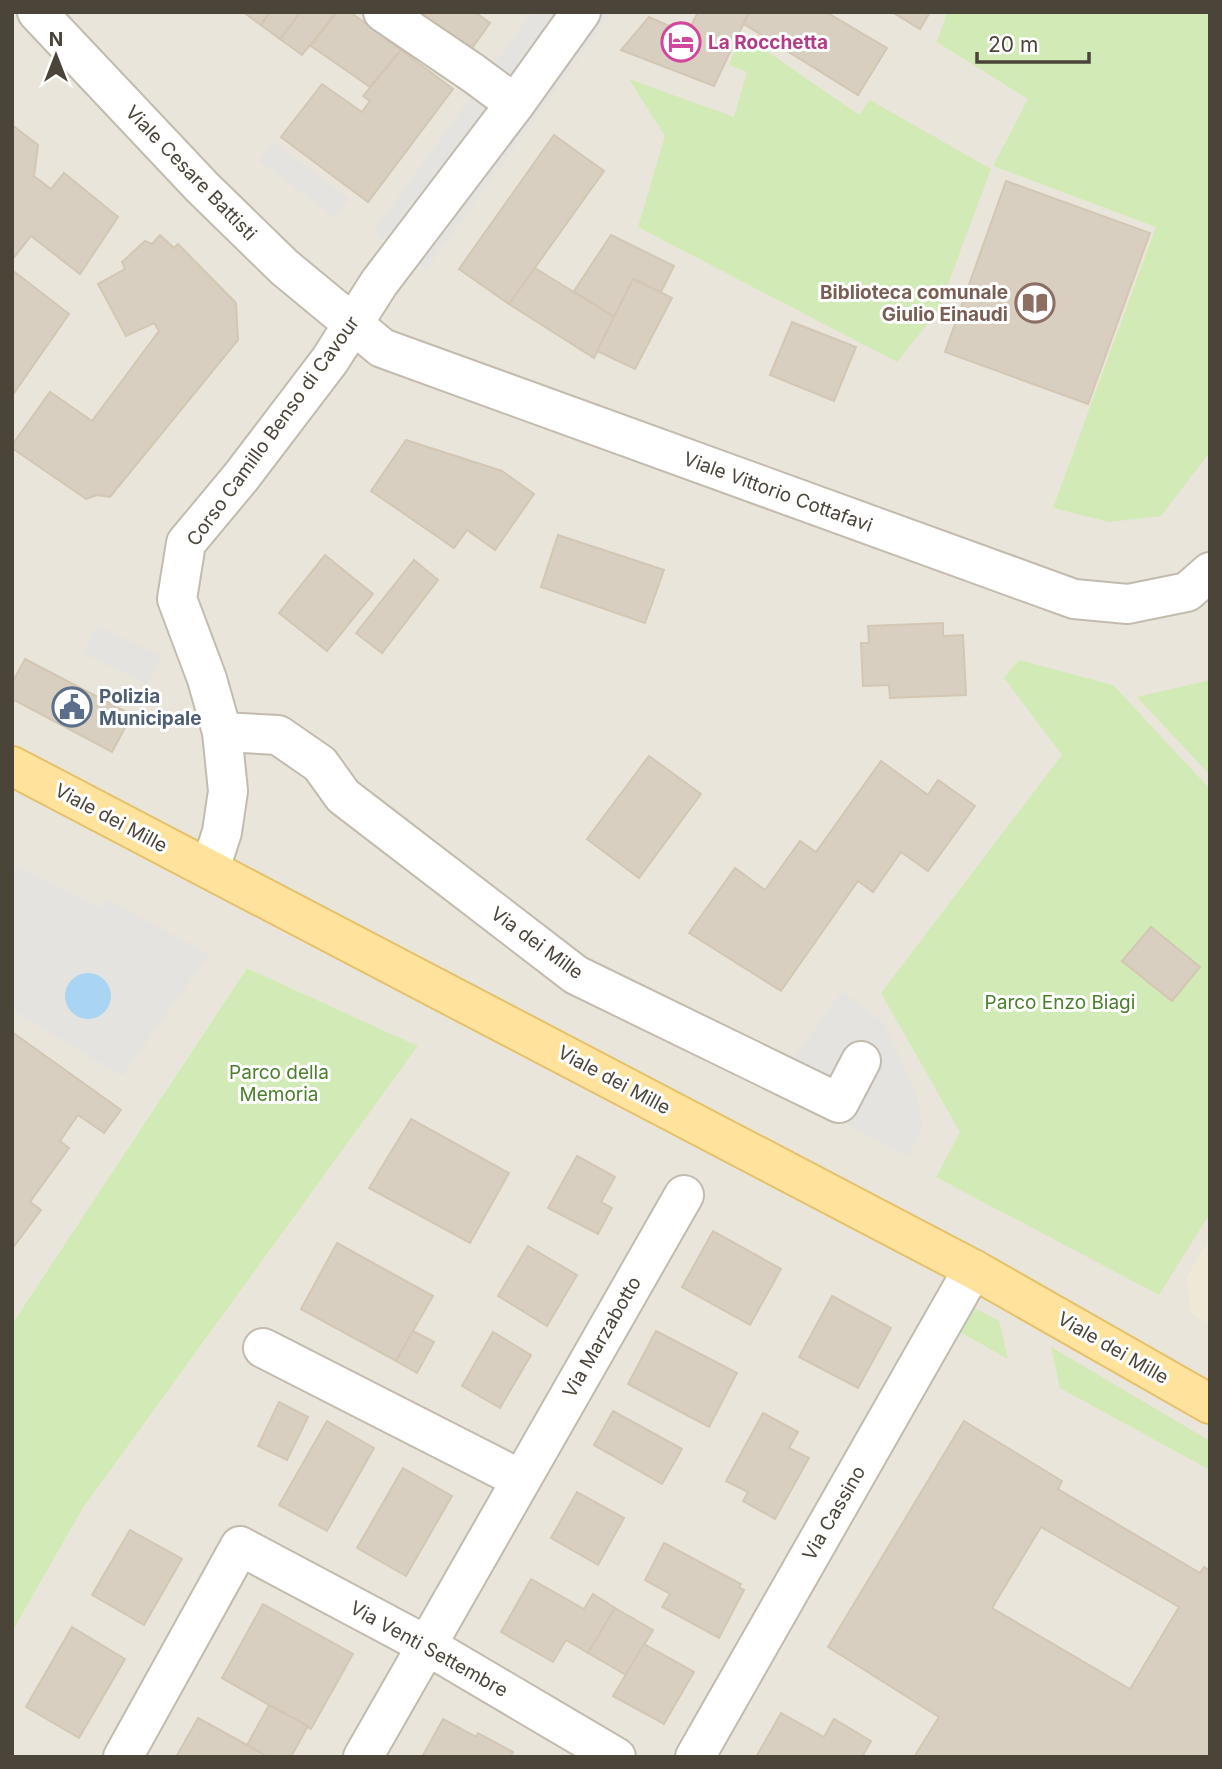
<svg xmlns="http://www.w3.org/2000/svg" width="1222" height="1769" font-family="Inter,sans-serif">
  <style>
    .residential { fill: #eae5da }
    .education { fill: #efe8d6 }
    .green { fill: #d2eab5 }
    .parking { fill: #e5e3e0 }
    .water { fill: #a9d4f2 }
    .building { fill: #d8cfc1; stroke: #d3c7b4; stroke-width: 2; fill-rule: evenodd }
    .lines { fill: none; stroke-linecap: round; stroke-linejoin: round }
    .minor-casing { stroke: #c2bbae; stroke-width: 42 }
    .major-casing { stroke: #e6c16a; stroke-width: 42 }
    .minor { stroke: #fff; stroke-width: 38 }
    .major { stroke: #ffe39c; stroke-width: 38 }
    .labels { text-anchor: middle; dominant-baseline: central; stroke-width: 6; stroke-linejoin: round; paint-order: stroke }
    .hotel-label { font-size: 19px; font-weight: bold; fill: #b23c85; stroke: #fff; text-anchor: start }
    .street-label { font-size: 19px; fill: #4b4439; stroke: #fff }
    .education-label { font-size: 19px; font-weight: bold; fill: #785e54; stroke: #fff; text-anchor: end }
    .service-label { font-size: 19px; font-weight: bold; fill: #4e5e75; stroke: #fff; text-anchor: start }
    .park-label { font-size: 19px; fill: #4a7f2a; stroke: #fff }
  </style>
  <rect width="100%" height="100%" fill="#f6f3ec"/>
  <polygon class="residential" points="12,12 1210,12 1210,1757 12,1757 12,1632 83,1508 418,1046 247,968 12,1324"/>
  <polygon class="education" points="1210,1236 1210,1324 1190,1313 1187,1277"/>
  <g class="green">
    <polygon points="947,12 1210,12 1210,452 1161,516 1109,522 1053,508 1156,227 993,166 1028,99 937,42"/>
    <polygon points="742,34 859,115 870,100 991,169 938,311 897,362 638,227 665,136 629,79 734,117 747,72 729,65"/>
    <polygon points="1019,660 1113,685 1210,789 1210,1213 1159,1295 936,1177 960,1132 881,993 1062,755 1004,678"/>
    <polygon points="1210,680 1210,775 1137,697"/>
    <polygon points="247,968 418,1046 83,1508 12,1632 12,1324"/>
    <polygon points="965,1303 999,1321 1008,1359 951,1327"/>
    <polygon points="1051,1347 1210,1441 1210,1470 1060,1388"/>
  </g>
  <g class="parking">
    <polygon points="532,12 612,12 426,270 373,232"/>
    <polygon points="273,142 349,199 334,217 259,161"/>
    <polygon points="97,625 161,656 147,684 83,653"/>
    <polygon points="12,864 101,908 107,899 209,954 122,1076 12,1010"/>
    <polygon points="842,991 885,1024 917,1095 923,1128 908,1157 744,1068 786,1068"/>
  </g>
  <circle class="water" cx="88" cy="996" r="23"/>
  <g class="building">
    <polygon points="243,12 270,12 261,25"/>
    <polygon points="270,12 301,12 280,39 261,25"/>
    <polygon points="301,12 337,12 302,55 280,39"/>
    <polygon points="337,12 350,12 401,50 370,87 311,46"/>
    <polygon points="405,12 475,12 490,23 467,55"/>
    <polygon points="698,12 749,12 714,86 621,50 649,17 687,34"/>
    <polygon points="749,12 826,12 887,48 858,95 744,24"/>
    <polygon points="892,12 930,12 920,29"/>
    <polygon points="401,50 453,89 368,202 281,137 322,84 362,112 370,101 363,96"/>
    <polygon points="12,125 38,145 34,176 51,189 64,173 118,217 80,274 31,236 12,260"/>
    <polygon points="554,135 604,171 509,304 459,269"/>
    <polygon points="1006,181 1150,233 1088,404 945,352"/>
    <polygon points="160,235 174,248 178,244 236,303 238,340 110,497 97,495 86,499 12,448 12,445 50,392 92,421 159,331 154,323 126,336 98,284 125,269 122,262 145,241 152,244"/>
    <polygon points="611,235 674,266 661,292 633,279 614,317 574,291"/>
    <polygon points="535,268 614,317 594,358 509,304"/>
    <polygon points="12,270 69,314 12,396"/>
    <polygon points="633,279 672,298 635,369 597,351"/>
    <polygon points="792,322 856,347 834,401 770,375"/>
    <polygon points="406,440 502,471 534,494 495,550 467,530 454,548 371,491"/>
    <polygon points="558,535 664,570 645,623 541,587"/>
    <polygon points="325,555 373,594 327,651 279,613"/>
    <polygon points="414,560 438,580 382,653 356,633"/>
    <polygon points="943,623 943,636 963,635 966,695 890,698 889,685 863,686 861,643 869,643 868,626"/>
    <polygon points="25,659 132,715 112,752 12,699 12,683"/>
    <polygon points="649,756 701,794 639,878 587,839"/>
    <polygon points="881,761 928,795 938,780 975,806 928,871 901,852 873,892 858,881 781,991 689,933 735,868 765,890 800,841 816,852"/>
    <polygon points="1151,927 1200,967 1172,1001 1122,961"/>
    <polygon points="12,1032 121,1110 104,1133 78,1115 60,1141 69,1148 30,1202 41,1210 12,1249"/>
    <polygon points="411,1119 509,1173 470,1243 369,1188"/>
    <polygon points="577,1156 615,1177 601,1202 612,1208 598,1234 548,1208"/>
    <polygon points="713,1231 781,1269 750,1325 682,1287"/>
    <polygon points="337,1243 433,1296 396,1361 301,1309"/>
    <polygon points="528,1246 577,1275 547,1326 498,1296"/>
    <polygon points="832,1296 891,1328 858,1388 799,1357"/>
    <polygon points="413,1331 434,1342 417,1373 396,1361"/>
    <polygon points="656,1331 737,1373 709,1427 628,1384"/>
    <polygon points="493,1332 531,1355 500,1408 462,1386"/>
    <polygon points="279,1402 308,1417 287,1460 258,1446"/>
    <polygon points="613,1411 682,1449 662,1484 594,1445"/>
    <polygon points="763,1413 798,1432 789,1448 809,1458 775,1519 743,1501 748,1492 726,1481"/>
    <polygon points="327,1421 374,1448 327,1531 279,1505"/>
    <path d="M964,1421L1062,1481L1058,1489L1200,1573L1204,1567L1210,1571V1757H914L939,1717L828,1647ZM1041,1527L1179,1607L1130,1689L992,1608Z"/>
    <polygon points="403,1468 452,1496 406,1576 357,1548"/>
    <polygon points="577,1492 624,1518 598,1565 551,1538"/>
    <polygon points="130,1530 182,1559 144,1625 92,1595"/>
    <polygon points="664,1543 741,1584 739,1587 744,1590 719,1638 662,1607 670,1594 645,1580"/>
    <polygon points="531,1579 584,1609 593,1594 615,1608 588,1653 566,1640 553,1662 501,1632"/>
    <polygon points="263,1604 353,1654 311,1729 222,1678"/>
    <polygon points="615,1608 653,1630 626,1675 588,1653"/>
    <polygon points="72,1627 125,1659 79,1738 26,1707"/>
    <polygon points="644,1644 694,1672 664,1724 613,1696"/>
    <polygon points="269,1705 308,1726 291,1757 268,1757 247,1745"/>
    <polygon points="781,1713 824,1737 834,1719 871,1741 862,1757 756,1757"/>
    <polygon points="198,1718 247,1745 268,1757 176,1757"/>
    <polygon points="443,1719 476,1737 478,1733 513,1752 511,1757 422,1757"/>
  </g>
  <g class="lines">
    <g class="minor-casing">
      <g id="minor">
        <polyline points="37,12 202,187 284,267 382,348 1074,599 1128,604 1187,592 1210,572"/>
        <polyline points="383,12 473,73 515,104"/>
        <polyline points="222,732 278,735 320,764 343,796 576,975 839,1103 861,1061"/>
        <polyline points="210,869 222,832 228,791 222,732 207,679 177,599 186,543 241,477 330,360 379,283 515,104 581,12"/>
        <polyline points="263,1348 520,1479"/>
        <polyline points="123,1757 240,1546 426,1645 616,1757"/>
        <polyline points="363,1757 684,1195"/>
        <polyline points="695,1757 973,1269"/>
      </g>
    </g>
    <g class="major-casing">
      <polyline id="major" points="12,766 973,1269 1210,1404"/>
    </g>
    <use href="#minor" class="minor"/>
    <use href="#major" class="major"/>
  </g>
  <defs>
    <g id="hotel-ring" transform="scale(2.0125)"><circle r="9.5" fill="#fff" stroke="#d1479c" stroke-width="1.5"/><path d="M-6-4.5h1.5V1H6V5H4.5V3h-9V5H-6ZM-4 0a1.8 1.8 0 1 1 3.6 0ZM.5 0V-2.5h3Q6-2.5 6 0Z" fill="#d1479c"/></g>
    <g id="library-ring" transform="scale(2.0125)"><circle r="9.5" fill="#fff" stroke="#8d6e63" stroke-width="1.5"/><path d="M-6-4Q-3-5.5-.7-3.5V5Q-3 3-6 4ZM6-4Q3-5.5 .7-3.5V5Q3 3 6 4Z" fill="#8d6e63"/></g>
    <g id="civic-ring" transform="scale(2.0125)"><circle r="9.5" fill="#fff" stroke="#5c6f8a" stroke-width="1.5"/><path d="M-.6-6.5H3V-4.5H.6V-3L4-1V1h2V6H-6V1h2V-1L-.6-3ZM-1.2 2.5V6h2.4V2.5Z" fill="#5c6f8a"/></g>
  </defs>
  <g fill-rule="evenodd">
    <use href="#hotel-ring" x="681" y="42"/>
    <use href="#library-ring" x="1035" y="303"/>
    <use href="#civic-ring" x="72" y="707"/>
  </g>
  <g class="labels">
    <g class="hotel-label">
      <text x="708" y="42">La Rocchetta</text>
    </g>
    <g class="street-label">
      <text transform="translate(191 173) rotate(46)">Viale Cesare Battisti</text>
      <text transform="translate(273 431) rotate(-54)">Corso Camillo Benso di Cavour</text>
      <text transform="translate(778 492) rotate(20)">Viale Vittorio Cottafavi</text>
      <text transform="translate(111 818) rotate(28)">Viale dei Mille</text>
      <text transform="translate(537 943) rotate(36)">Via dei Mille</text>
      <text transform="translate(614 1080) rotate(28)">Viale dei Mille</text>
      <text transform="translate(602 1337) rotate(-60)">Via Marzabotto</text>
      <text transform="translate(1113 1348) rotate(30)">Viale dei Mille</text>
      <text transform="translate(834 1513) rotate(-60)">Via Cassino</text>
      <text transform="translate(429 1649) rotate(29)">Via Venti Settembre</text>
    </g>
    <g class="education-label">
      <text x="1008" y="292">Biblioteca comunale<tspan x="1008" dy="22">Giulio Einaudi</tspan></text>
    </g>
    <g class="service-label">
      <text x="99" y="696">Polizia<tspan x="99" dy="22">Municipale</tspan></text>
    </g>
    <g class="park-label">
      <text x="1060" y="1002">Parco Enzo Biagi</text>
      <text x="279" y="1072">Parco della<tspan x="279" dy="22">Memoria</tspan></text>
    </g>
  </g>
  <rect width="1222" height="1769" fill="none" stroke="#4b4439" stroke-width="28"/>
  <g transform="translate(56 56)" stroke="#ffffff" stroke-width="5" paint-order="stroke">
  <path d="M0-5L12 26L0 18L-12 26Z" fill="#4b4439"/>
  <text y="-10" font-size="19" font-weight="bold" text-anchor="middle" fill="#4b4439">N</text>
  </g>
  <path d="M977 52v10h112v-10" fill="none" stroke="#4b4439" stroke-width="3.5"/>
  <text x="988" y="52" font-size="21" fill="#4b4439" stroke="#ffffff" stroke-width="5" paint-order="stroke">20 m</text>
</svg>
